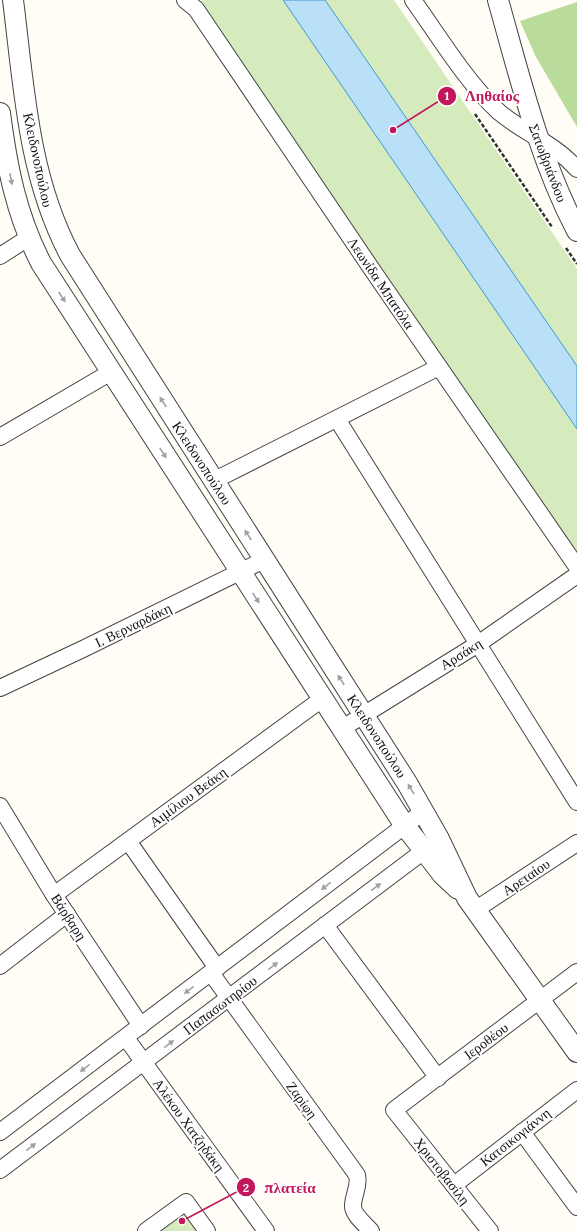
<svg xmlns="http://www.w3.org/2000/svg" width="577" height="1231" font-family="Lora,serif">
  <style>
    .green { fill: #d5ebbd }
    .forest { fill: #b9dc9c }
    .water { fill: #b9e0f7; stroke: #3f96cf }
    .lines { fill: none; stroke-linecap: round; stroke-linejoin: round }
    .minor-casing { stroke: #444; stroke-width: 18 }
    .tertiary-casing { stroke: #444; stroke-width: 22 }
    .path { stroke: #333; stroke-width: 2.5; stroke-dasharray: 4 2; stroke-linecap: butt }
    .minor { stroke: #fff; stroke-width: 16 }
    .tertiary { stroke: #fff; stroke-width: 20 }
    .oneway { fill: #a0a0a0 }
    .labels { text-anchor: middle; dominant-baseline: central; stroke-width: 4; stroke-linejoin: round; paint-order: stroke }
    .street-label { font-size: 14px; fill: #111; stroke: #fff }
    .leader { fill: none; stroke: #c2185b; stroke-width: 1.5 }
    .callout-dot { fill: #c2185b; stroke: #fff; stroke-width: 1.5 }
    .mark-label { font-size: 12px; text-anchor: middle; font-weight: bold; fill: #fff }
    .callout-label { font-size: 15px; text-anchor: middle; font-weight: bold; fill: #c2185b; stroke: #fff; stroke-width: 4; stroke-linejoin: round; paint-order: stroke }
  </style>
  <rect width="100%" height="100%" fill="#fffdf5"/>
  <g class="green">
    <polygon points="201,0 283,0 577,429 577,553 377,264 211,18"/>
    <polygon points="325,0 394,0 577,269 577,366"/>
    <polygon points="183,1211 202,1231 155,1231"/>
  </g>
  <polygon class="forest" points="577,2 577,127 536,57 520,21"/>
  <polygon class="water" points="283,0 325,0 577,366 577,429"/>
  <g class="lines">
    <g class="minor-casing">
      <g id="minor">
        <polyline points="185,0 196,9 373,271 577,567"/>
        <path d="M413,0C438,35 467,83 499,112C525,134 553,142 577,169"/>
        <polyline points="0,256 28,238"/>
        <polyline points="337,419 577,802"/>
        <polyline points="0,437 111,372"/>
        <polyline points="213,481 439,367"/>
        <polyline points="0,688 85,648 264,560"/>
        <polyline points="341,729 478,644 577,575"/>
        <polyline points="0,806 54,895 141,1026"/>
        <polyline points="128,841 217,968"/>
        <polyline points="54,895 322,699"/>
        <polyline points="475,910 577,843"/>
        <polyline points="325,925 438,1078"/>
        <polyline points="0,966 67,914"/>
        <path d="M211,973L357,1175C360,1186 353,1195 353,1206C353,1215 366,1225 371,1231"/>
        <polyline points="126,1038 266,1231"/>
        <polyline points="0,1132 424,811"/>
        <polyline points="522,1132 577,1207"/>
        <polyline points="0,1170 433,844"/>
        <polyline points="454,1185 577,1090"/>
        <polyline points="146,1231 186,1202 207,1231"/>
        <polyline points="490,1231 394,1110 577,972"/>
      </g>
    </g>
    <g class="tertiary-casing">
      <g id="tertiary">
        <path d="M13,0C24,87 28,176 70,255L407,783L439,839L467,898L577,1052"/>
        <path d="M498,0C520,78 539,158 577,231"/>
        <path d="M0,113C7,167 16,214 41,263L405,826L443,875L458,889"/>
      </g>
    </g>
    <g class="path">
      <polyline points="475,114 552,227"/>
      <polyline points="566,248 577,264"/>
    </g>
    <use href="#minor" class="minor"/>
    <use href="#tertiary" class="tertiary"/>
  </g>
  <defs><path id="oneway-solid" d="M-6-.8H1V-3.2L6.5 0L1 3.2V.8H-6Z"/></defs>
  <g class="oneway">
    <use href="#oneway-solid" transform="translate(11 179) rotate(79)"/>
    <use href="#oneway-solid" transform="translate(62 297) rotate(57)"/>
    <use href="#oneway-solid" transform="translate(163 402) rotate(-123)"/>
    <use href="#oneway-solid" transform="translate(163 453) rotate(57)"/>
    <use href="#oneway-solid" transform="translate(248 535) rotate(-123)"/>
    <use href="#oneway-solid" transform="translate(256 598) rotate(57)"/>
    <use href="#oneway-solid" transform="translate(341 680) rotate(-123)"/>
    <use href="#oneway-solid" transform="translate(411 789) rotate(-121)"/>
    <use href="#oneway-solid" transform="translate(326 886) rotate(143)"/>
    <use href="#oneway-solid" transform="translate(376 887) rotate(-37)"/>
    <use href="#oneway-solid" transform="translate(273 966) rotate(-37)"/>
    <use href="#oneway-solid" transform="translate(189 990) rotate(143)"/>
    <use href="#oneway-solid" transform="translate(169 1044) rotate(-37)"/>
    <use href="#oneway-solid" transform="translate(85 1068) rotate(143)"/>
    <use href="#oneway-solid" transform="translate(31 1147) rotate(-37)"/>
  </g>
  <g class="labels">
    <g class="street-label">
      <text transform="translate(38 160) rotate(78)">Κλειδονοπούλου</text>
      <text transform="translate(548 163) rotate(69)">Σατωβριάνδου</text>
      <text transform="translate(381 283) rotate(56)">Λεωνίδα Μπατόλα</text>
      <text transform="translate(202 463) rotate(57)">Κλειδονοπούλου</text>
      <text transform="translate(133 625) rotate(-26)">Ι. Βερναρδάκη</text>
      <text transform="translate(461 654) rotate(-32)">Αρσάκη</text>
      <text transform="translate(377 736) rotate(57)">Κλειδονοπούλου</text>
      <text transform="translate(188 797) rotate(-36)">Αιμίλιου Βεάκη</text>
      <text transform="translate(526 877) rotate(-34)">Αρεταίου</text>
      <text transform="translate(69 917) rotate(57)">Βάρβαρη</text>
      <text transform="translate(220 1005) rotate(-37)">Παπασωτηρίου</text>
      <text transform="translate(486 1041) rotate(-37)">Ιεροθέου</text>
      <text transform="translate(302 1100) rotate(54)">Ζαρίφη</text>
      <text transform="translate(189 1125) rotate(54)">Αλέκου Χατζηδάκη</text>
      <text transform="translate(515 1137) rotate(-38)">Κατσικογιάννη</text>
      <text transform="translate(442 1171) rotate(52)">Χριστοβασίλη</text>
    </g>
  </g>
  <path class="leader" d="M393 130L447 96M182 1221L246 1187"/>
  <g class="callout-dot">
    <circle cx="393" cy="130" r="4"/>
    <circle cx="182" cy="1221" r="4"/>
    <circle cx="447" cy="96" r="10"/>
    <circle cx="246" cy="1187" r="10"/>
  </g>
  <g class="mark-label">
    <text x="447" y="100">1</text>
    <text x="246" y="1192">2</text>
  </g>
  <g class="callout-label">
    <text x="492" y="101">Ληθαίος</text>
    <text x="290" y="1193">πλατεία</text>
  </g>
</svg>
